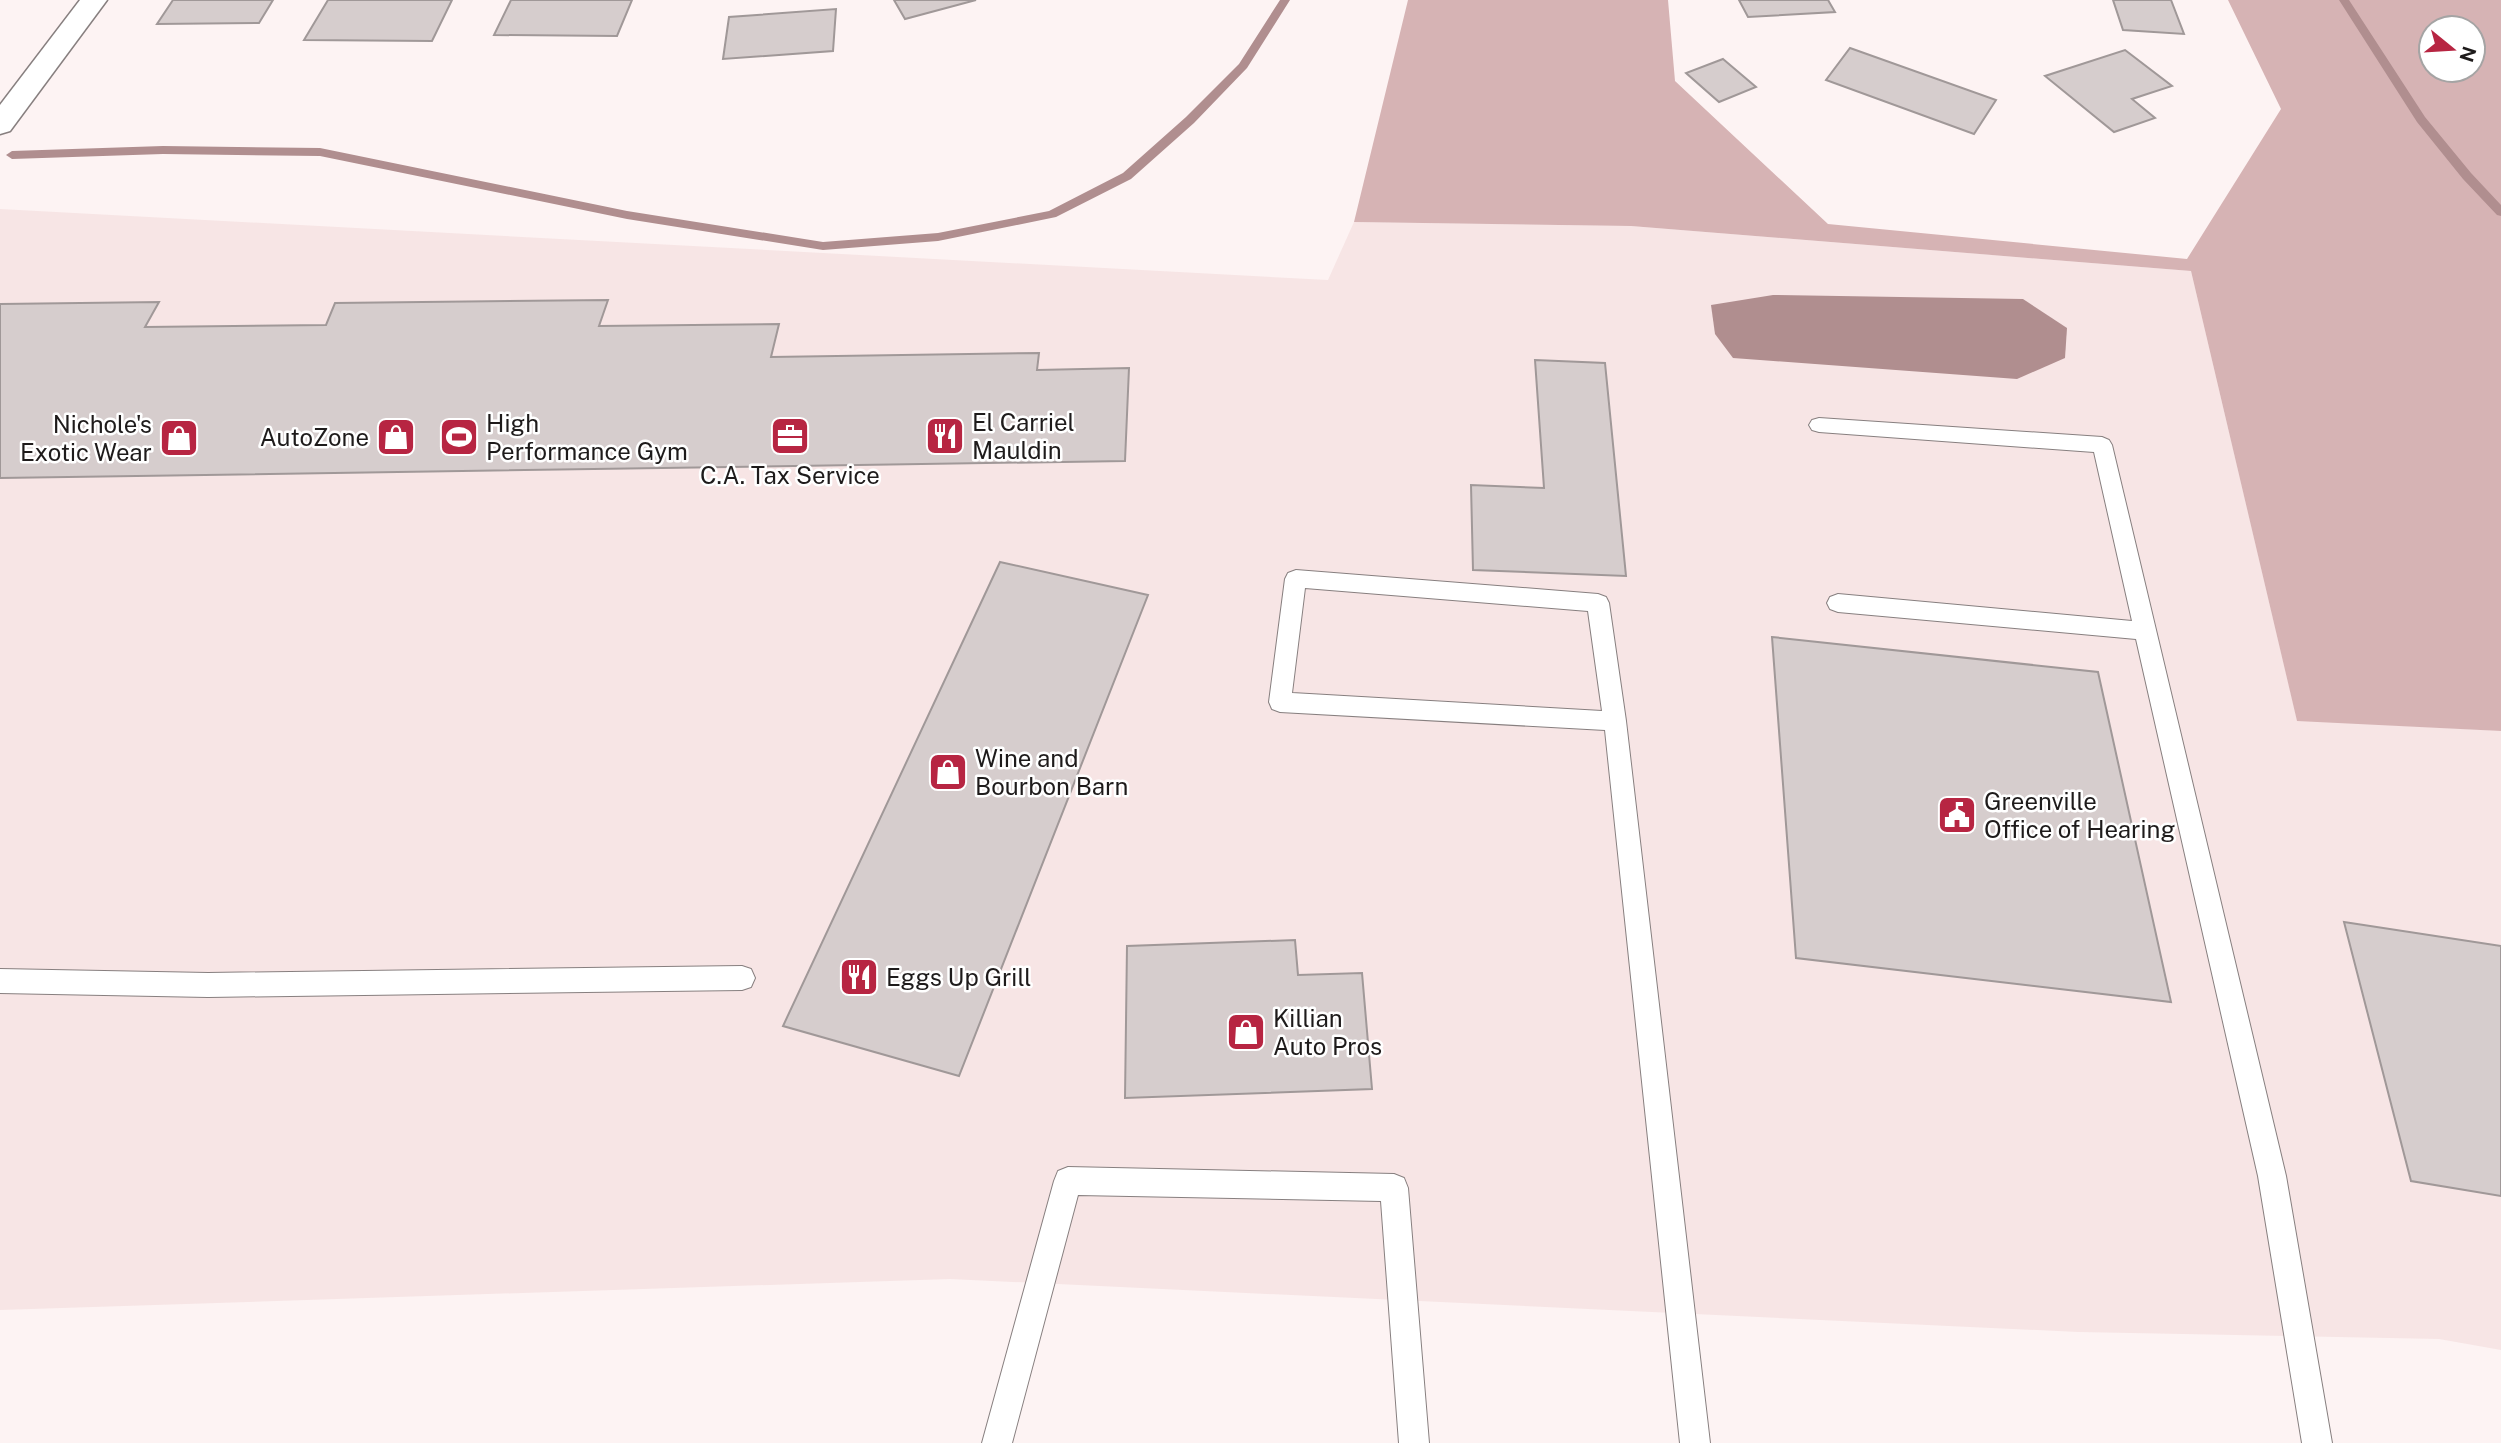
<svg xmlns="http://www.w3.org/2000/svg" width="2501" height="1443" font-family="'Public Sans',sans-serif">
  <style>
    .built { fill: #f7e5e5 }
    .forest { fill: #d6b3b4; fill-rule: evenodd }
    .water { fill: #b08e8f }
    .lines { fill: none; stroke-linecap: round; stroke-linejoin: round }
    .stream { fill: #b08e8f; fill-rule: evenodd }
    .building { fill: #d6cdcd; stroke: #a09898; stroke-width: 2 }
    .service-casing { stroke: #877f7f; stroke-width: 2 }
    .minor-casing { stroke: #877f7f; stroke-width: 3 }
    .service { fill: #fff; fill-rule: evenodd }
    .minor { fill: #fff; fill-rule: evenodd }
    .labels { text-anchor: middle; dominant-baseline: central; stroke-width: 5; stroke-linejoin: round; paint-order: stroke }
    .poi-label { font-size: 24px; fill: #1e1b1b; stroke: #fff; text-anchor: start }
  </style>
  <rect width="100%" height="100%" fill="#fdf3f3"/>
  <polygon class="built" points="0,209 1328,280 1354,222 1631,226 2191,271 2297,720 2501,731 2501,1350 2439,1339 2078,1332 950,1279 0,1310"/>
  <path class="forest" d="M1408,0H1668L1675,81L1828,224L2187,259L2281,109L2228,0H2501V731L2297,721L2191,271L1631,226L1354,222ZM2431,28H2473V70H2431Z"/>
  <polygon class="water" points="1773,295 2023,299 2067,328 2065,358 2017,379 1733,358 1715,334 1711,305"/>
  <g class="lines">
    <g class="stream">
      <polygon points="1280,0 1290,0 1247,68 1194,123 1131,179 1056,217 938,241 823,250 627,219 320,156 163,154 12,159 6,155 12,151 163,146 320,148 627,211 823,242 938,233 1049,211 1123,173 1186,117 1239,64"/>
      <polygon points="2339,0 2349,0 2425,117 2471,173 2501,205 2501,216 2497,215 2463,179 2417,122"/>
    </g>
  </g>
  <g class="building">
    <polygon points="173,0 273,0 259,23 157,24"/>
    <polygon points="328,0 452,0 432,41 304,40"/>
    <polygon points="511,0 632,0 617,36 494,35"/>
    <polygon points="894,0 976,0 905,19"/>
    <polygon points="1739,0 1828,0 1835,12 1748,17"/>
    <polygon points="2113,0 2171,0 2184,34 2123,30"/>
    <polygon points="836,9 833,51 723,59 729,17"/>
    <polygon points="1850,48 1996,100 1974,134 1826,80"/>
    <polygon points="2125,50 2172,86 2132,99 2155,118 2114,132 2045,76"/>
    <polygon points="1723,59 1756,87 1719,102 1686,73"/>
    <polygon points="608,300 599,326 779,324 771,357 1039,353 1037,370 1129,368 1125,461 0,478 0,304 159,302 145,327 326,325 335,303"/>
    <polygon points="1535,360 1605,363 1626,576 1473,570 1471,485 1544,488"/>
    <polygon points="1000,562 1148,595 959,1076 783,1026"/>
    <polygon points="1772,637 2098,672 2171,1002 1796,958"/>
    <polygon points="2344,922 2501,946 2501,1196 2411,1181"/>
    <polygon points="1295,940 1298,975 1362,973 1372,1089 1125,1098 1127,946"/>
  </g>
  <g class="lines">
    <g class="service-casing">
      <g id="service">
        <polygon points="1819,418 2102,437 2109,440 2112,445 2286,1176 2332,1443 2302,1443 2258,1176 2136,639 1838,612 1830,609 1827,603 1830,597 1838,594 2132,621 2094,452 1819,432 1812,430 1809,425 1812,420"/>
        <path d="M1296,570L1598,594L1606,597L1609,603L1626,721L1710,1443H1680L1605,730L1280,712L1272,709L1269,702L1285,579L1288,573ZM1305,588L1588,611L1602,711L1292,693Z"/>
        <polygon points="742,966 751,969 755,978 751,987 742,990 208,997 0,993 0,969 208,973"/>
        <polygon points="1068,1167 1394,1174 1404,1178 1408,1188 1429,1443 1399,1443 1381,1201 1078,1195 1012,1443 982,1443 1054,1181 1058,1171"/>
      </g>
    </g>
    <g class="minor-casing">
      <polygon id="minor" points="80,0 107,0 10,131 0,134 0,105"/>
    </g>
    <use href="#service" class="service"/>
    <use href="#minor" class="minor"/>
  </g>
  <defs>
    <g id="office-square" transform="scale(2.0125)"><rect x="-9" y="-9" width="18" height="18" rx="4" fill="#b72542" stroke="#fff"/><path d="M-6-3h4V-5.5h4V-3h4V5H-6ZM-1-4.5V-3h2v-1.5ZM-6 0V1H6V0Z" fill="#fff"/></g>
    <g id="restaurant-square" transform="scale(2.0125)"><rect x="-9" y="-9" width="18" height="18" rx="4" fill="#b72542" stroke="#fff"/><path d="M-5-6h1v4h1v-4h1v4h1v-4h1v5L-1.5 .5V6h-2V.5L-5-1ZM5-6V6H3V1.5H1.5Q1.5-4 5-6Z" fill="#fff"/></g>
    <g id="shop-square" transform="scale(2.0125)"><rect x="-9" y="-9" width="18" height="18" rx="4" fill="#b72542" stroke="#fff"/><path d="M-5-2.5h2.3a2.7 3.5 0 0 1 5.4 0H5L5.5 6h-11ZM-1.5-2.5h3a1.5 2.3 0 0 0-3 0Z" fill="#fff"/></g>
    <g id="stadium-square" transform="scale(2.0125)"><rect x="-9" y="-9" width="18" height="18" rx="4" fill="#b72542" stroke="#fff"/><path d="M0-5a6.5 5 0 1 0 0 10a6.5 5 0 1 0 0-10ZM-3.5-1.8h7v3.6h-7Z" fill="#fff"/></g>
    <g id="civic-square" transform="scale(2.0125)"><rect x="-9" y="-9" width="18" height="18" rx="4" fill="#b72542" stroke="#fff"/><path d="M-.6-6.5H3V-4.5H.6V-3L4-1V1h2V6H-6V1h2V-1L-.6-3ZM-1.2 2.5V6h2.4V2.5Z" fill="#fff"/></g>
  </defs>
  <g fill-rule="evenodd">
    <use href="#office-square" x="790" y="436"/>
    <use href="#restaurant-square" x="945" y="436"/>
    <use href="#shop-square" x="396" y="437"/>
    <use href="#stadium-square" x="459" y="437"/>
    <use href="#shop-square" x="179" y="438"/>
    <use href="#shop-square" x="948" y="772"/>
    <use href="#civic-square" x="1957" y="815"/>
    <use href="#restaurant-square" x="859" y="977"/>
    <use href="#shop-square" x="1246" y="1032"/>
  </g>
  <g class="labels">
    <g class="poi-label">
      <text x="972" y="422">El Carriel<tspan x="972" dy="28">Mauldin</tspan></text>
      <text x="486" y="423">High<tspan x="486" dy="28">Performance Gym</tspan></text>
      <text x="152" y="424" text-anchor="end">Nichole's<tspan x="152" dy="28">Exotic Wear</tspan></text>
      <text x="369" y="437" text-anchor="end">AutoZone</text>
      <text x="790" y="475" text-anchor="middle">C.A. Tax Service</text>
      <text x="975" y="758">Wine and<tspan x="975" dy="28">Bourbon Barn</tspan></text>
      <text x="1984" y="801">Greenville<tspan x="1984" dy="28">Office of Hearing</tspan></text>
      <text x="886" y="977">Eggs Up Grill</text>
      <text x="1273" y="1018">Killian<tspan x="1273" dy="28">Auto Pros</tspan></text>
    </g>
  </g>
  <g transform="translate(2452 49) rotate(108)"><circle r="33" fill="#ffffff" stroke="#a5a4a4" stroke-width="2"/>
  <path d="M0-5L12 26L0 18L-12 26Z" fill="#b72542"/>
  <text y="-10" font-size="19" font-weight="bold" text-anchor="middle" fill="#1e1b1b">N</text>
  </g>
</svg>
